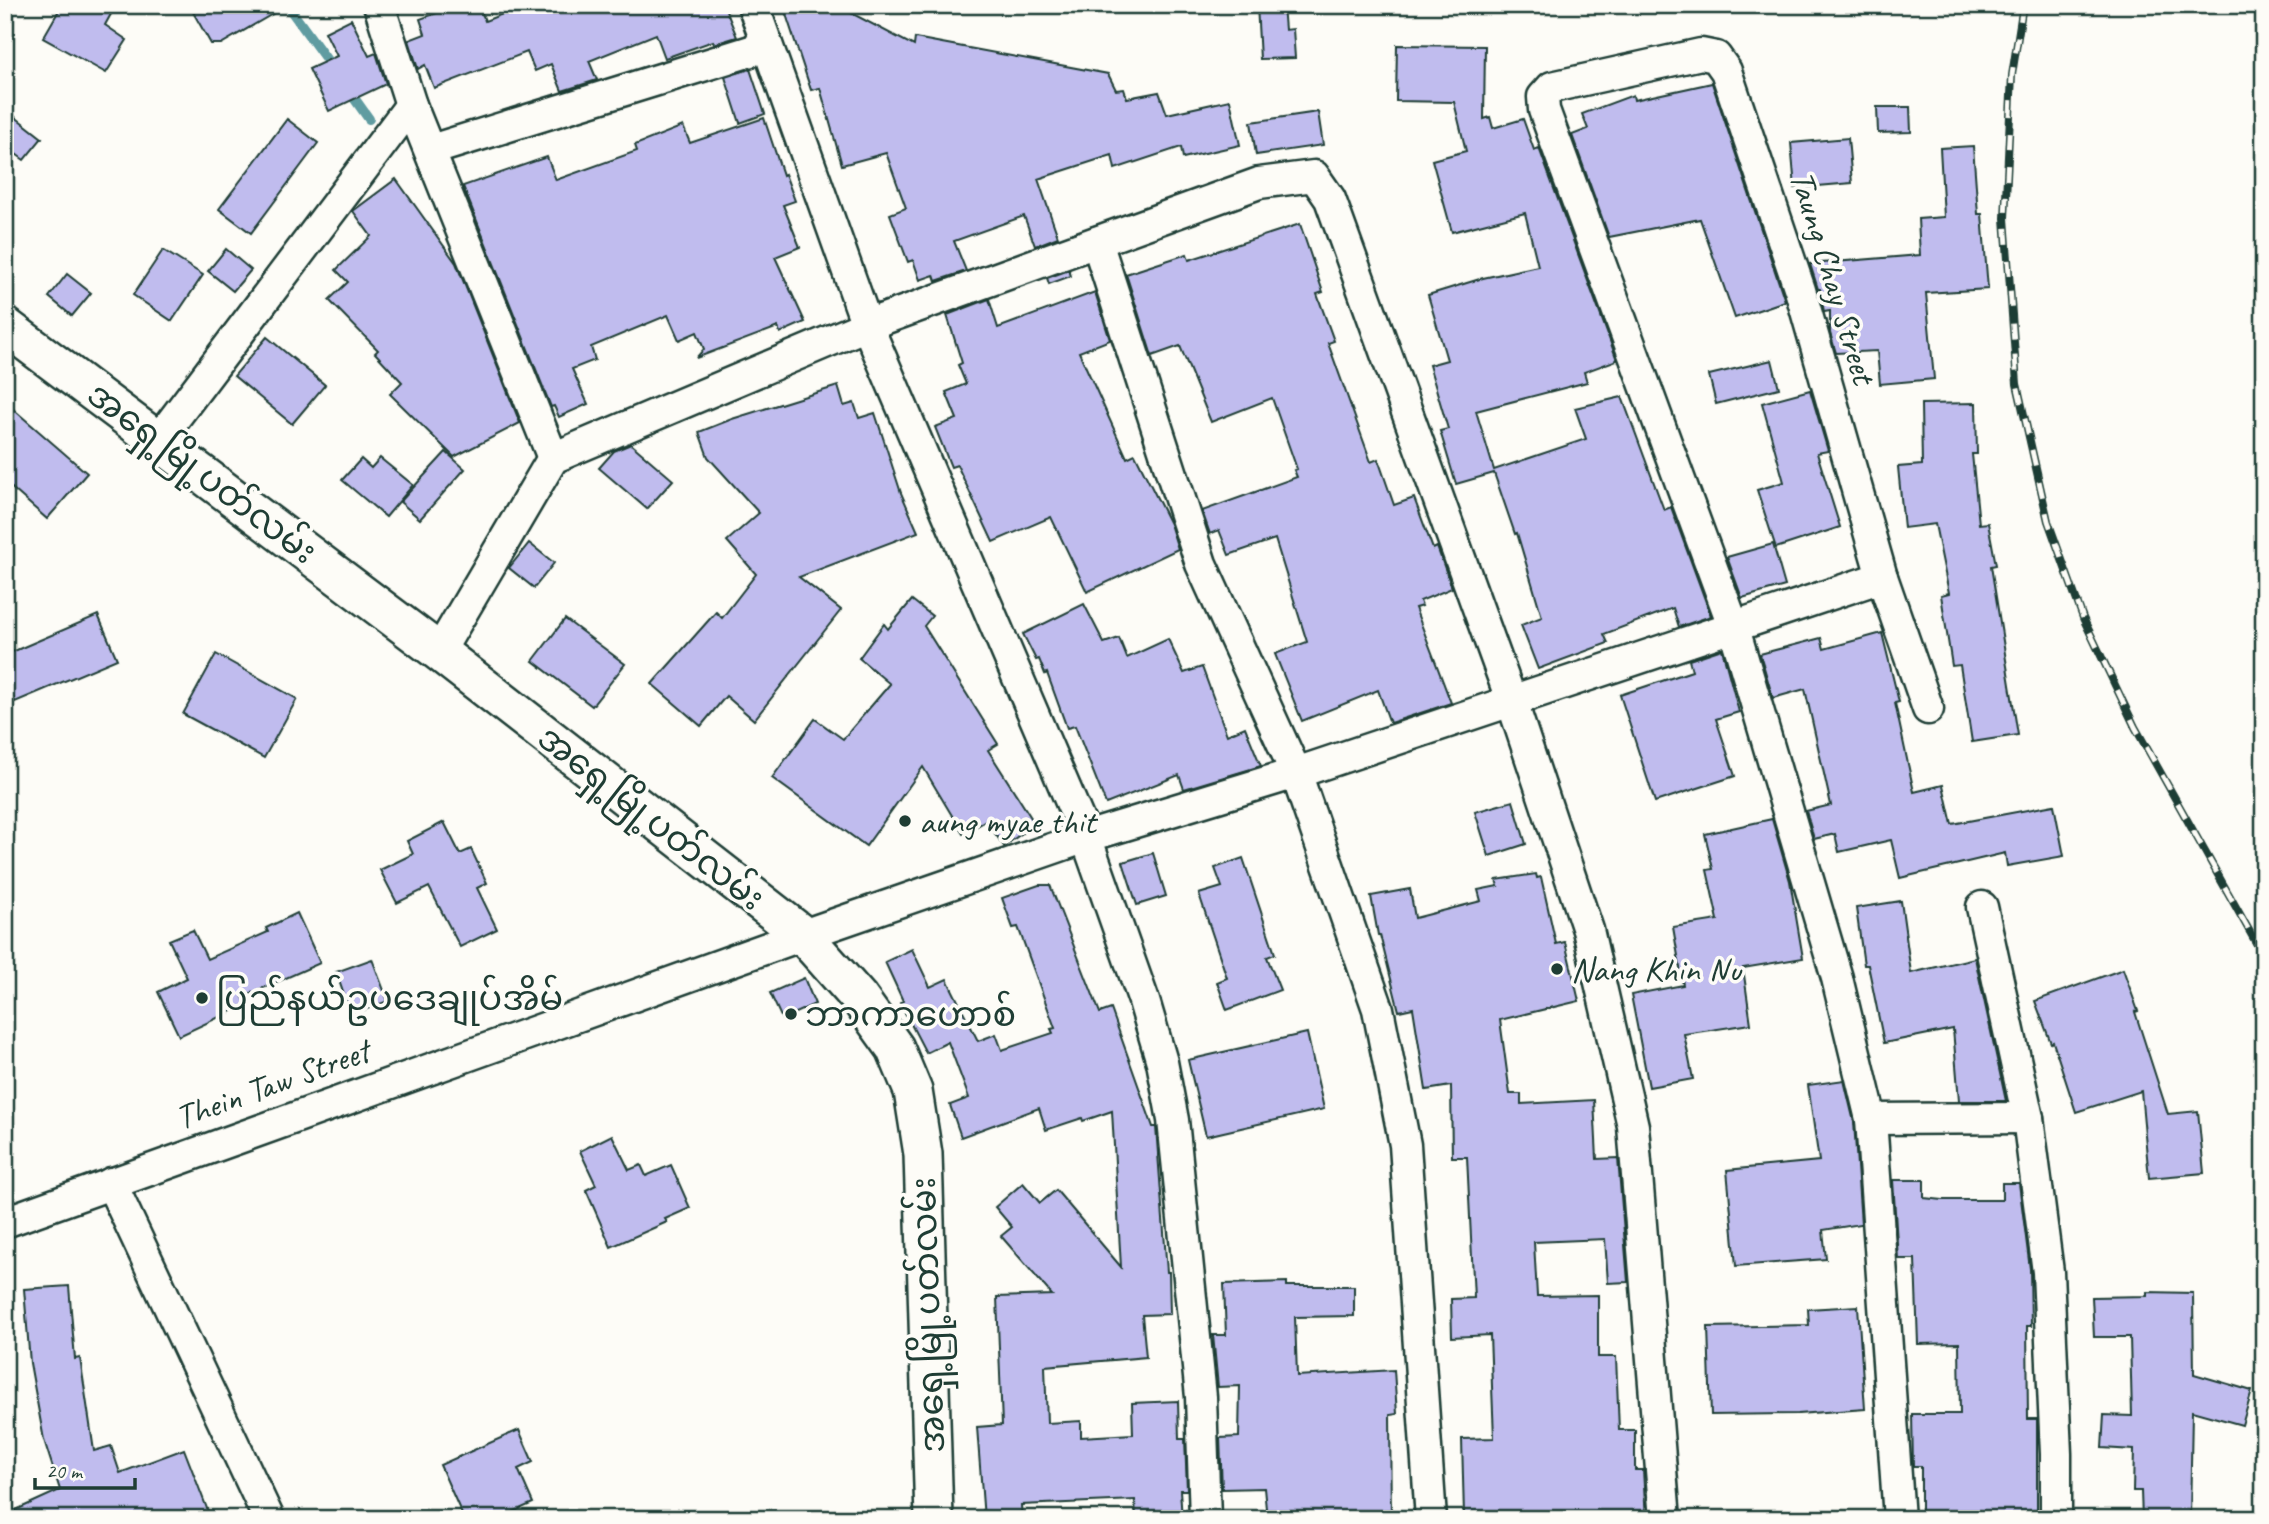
<svg xmlns="http://www.w3.org/2000/svg" width="2269" height="1524" font-family="Caveat,'Noto Sans Myanmar',sans-serif">
  <style>
    .lines { fill: none; stroke-linecap: round; stroke-linejoin: round }
    .stream { stroke: #609ca1; stroke-width: 10 }
    .building { fill: #c0bcee; stroke: #1f3d34; stroke-width: 2 }
    .minor-casing { stroke: #1f3d34; stroke-width: 35 }
    .tertiary-casing { stroke: #1f3d34; stroke-width: 42 }
    .minor { stroke: #fdfcf7; stroke-width: 30 }
    .tertiary { stroke: #fdfcf7; stroke-width: 37 }
    .rail-casing { stroke: #1f3d34; stroke-width: 8 }
    .rail { stroke: #fdfcf7; stroke-width: 5; stroke-dasharray: 16; stroke-linecap: butt }
    .poi-dot { fill: #1f3d34; stroke: #fdfcf7; stroke-width: 2.5 }
    .labels { text-anchor: middle; dominant-baseline: central; stroke-width: 7; stroke-linejoin: round; paint-order: stroke }
    .street-label { font-size: 35px; fill: #1f3d34; stroke: #fdfcf7 }
    .poi-label { font-size: 35px; fill: #1f3d34; stroke: #fdfcf7; text-anchor: start }
  </style>
  <rect width="100%" height="100%" fill="#fdfcf7"/>
  <filter id="ink" filterUnits="userSpaceOnUse"><feTurbulence type="fractalNoise" baseFrequency=".0143" numOctaves="2"/><feDisplacementMap in="SourceGraphic" scale="14" xChannelSelector="R" yChannelSelector="G"/><feConvolveMatrix kernelMatrix="1 2 1 2 8 2 1 2 1" color-interpolation-filters="sRGB"/></filter>
  <g filter="url(#ink)">
    <g class="lines">
      <g class="stream">
        <polyline points="287,5 334,70"/>
        <polyline points="347,88 369,119"/>
      </g>
    </g>
    <g class="building">
      <polygon points="62,5 116,5 105,25 127,40 106,73 43,38"/>
      <polygon points="189,5 288,5 221,44 211,44"/>
      <polygon points="437,5 479,5 485,21 525,5 724,5 737,37 714,44 713,41 665,58 656,34 589,61 597,80 562,91 551,64 535,71 527,52 434,88 425,65 418,69 409,40 425,34 420,19 440,12"/>
      <polygon points="783,5 836,5 914,46 915,38 1108,74 1116,90 1124,89 1127,98 1159,92 1167,114 1230,100 1240,145 1183,158 1181,147 1115,169 1112,155 1038,179 1058,237 1035,246 1024,216 954,241 966,271 936,281 934,275 920,280 913,260 908,262 890,214 906,208 886,153 842,165 820,88 811,90"/>
      <polygon points="1257,5 1283,5 1285,30 1293,29 1295,58 1260,59"/>
      <polygon points="351,19 369,56 376,53 386,84 329,111 309,69 337,56 325,32"/>
      <polygon points="1397,45 1485,46 1484,119 1490,117 1493,128 1523,119 1534,150 1539,148 1617,360 1584,372 1587,382 1476,411 1494,470 1586,439 1575,408 1622,397 1664,510 1671,507 1711,616 1679,627 1673,608 1604,634 1608,643 1538,669 1521,625 1542,617 1517,533 1515,534 1494,473 1456,484 1440,431 1448,429 1429,365 1447,360 1428,295 1483,278 1538,266 1525,213 1452,232 1432,160 1466,151 1454,102 1396,101"/>
      <polygon points="750,69 765,114 740,123 725,77"/>
      <polygon points="1712,83 1785,301 1735,318 1700,219 1609,237 1572,135 1588,129 1582,114 1633,95 1634,100"/>
      <polygon points="1877,107 1910,107 1911,132 1878,133"/>
      <polygon points="5,109 42,138 24,160 5,146"/>
      <polygon points="1318,112 1323,145 1256,155 1251,122"/>
      <polygon points="764,118 783,175 785,174 795,201 783,205 800,247 775,257 805,322 780,333 778,327 696,358 704,349 697,332 679,340 668,315 591,347 595,360 572,369 588,404 559,417 554,406 551,407 463,186 547,157 556,180 637,151 635,145 683,126 690,143"/>
      <polygon points="287,119 318,143 251,233 219,209"/>
      <polygon points="1848,138 1852,183 1795,188 1791,143"/>
      <polygon points="1973,146 1978,214 1982,214 1988,289 1926,293 1934,379 1880,384 1877,351 1836,353 1830,333 1830,311 1824,312 1820,289 1818,289 1810,264 1920,255 1918,219 1944,217 1940,148"/>
      <polygon points="396,179 456,263 520,423 454,457 390,394 402,382 375,353 378,350 329,300 348,282 336,270 371,236 353,211"/>
      <polygon points="1300,224 1323,292 1317,294 1334,341 1328,343 1371,462 1378,459 1394,505 1414,498 1433,549 1437,547 1452,588 1420,601 1422,606 1415,608 1451,703 1390,723 1378,690 1302,721 1275,654 1307,642 1275,539 1229,555 1219,530 1210,534 1202,511 1297,477 1294,470 1297,469 1272,398 1211,422 1180,346 1152,356 1126,274 1187,254 1189,260"/>
      <polygon points="226,249 251,270 233,291 208,271"/>
      <polygon points="163,250 203,275 172,321 133,295"/>
      <polygon points="1069,270 1071,276 1049,284 1047,278"/>
      <polygon points="67,274 91,293 72,316 49,297"/>
      <polygon points="1095,292 1110,340 1079,352 1127,458 1135,454 1170,524 1178,549 1087,592 1051,517 993,542 957,465 951,467 935,427 957,419 946,392 966,384 958,365 962,363 947,315 989,299 998,328"/>
      <polygon points="267,337 325,385 292,424 234,376"/>
      <polygon points="1772,360 1779,388 1716,404 1709,375"/>
      <polygon points="838,386 844,406 854,403 859,418 875,413 901,493 918,532 799,577 841,610 754,720 726,696 701,726 652,684 716,612 722,618 756,574 727,541 759,513 708,457 699,432 732,419"/>
      <polygon points="1810,390 1828,451 1817,453 1840,527 1776,548 1757,490 1784,482 1762,403"/>
      <polygon points="5,402 87,473 47,519 5,482"/>
      <polygon points="1976,403 1977,454 1972,454 1979,524 1988,523 1996,565 1991,566 2018,735 1972,742 1960,665 1952,666 1941,595 1949,593 1935,524 1904,528 1898,467 1922,465 1921,404"/>
      <polygon points="631,444 673,480 647,509 599,468 614,451"/>
      <polygon points="446,452 465,469 420,519 400,502"/>
      <polygon points="380,458 413,485 386,517 342,480 361,459 371,468"/>
      <polygon points="529,543 554,563 534,588 509,568"/>
      <polygon points="1773,544 1785,586 1742,598 1727,557"/>
      <polygon points="912,600 932,616 924,626 998,744 988,750 1035,824 1004,846 986,821 963,834 923,767 866,846 772,778 815,719 843,739 890,684 859,658 884,624 888,629"/>
      <polygon points="1084,604 1104,643 1119,638 1127,658 1168,639 1184,673 1202,667 1227,735 1245,727 1261,766 1184,789 1179,775 1106,804 1075,726 1067,728 1047,673 1045,674 1039,659 1036,660 1023,634"/>
      <polygon points="98,615 117,659 15,702 5,679 5,655"/>
      <polygon points="565,619 625,664 592,706 533,661"/>
      <polygon points="1882,633 1899,702 1895,703 1914,792 1943,785 1952,824 2054,805 2064,856 2007,866 2005,853 1900,878 1891,840 1839,852 1835,834 1814,839 1806,811 1831,805 1805,689 1773,698 1760,654 1821,638 1824,649"/>
      <polygon points="1722,649 1739,712 1716,719 1735,776 1655,802 1620,695 1692,671 1689,660"/>
      <polygon points="216,654 297,699 264,758 183,714"/>
      <polygon points="1513,801 1526,844 1489,856 1475,812"/>
      <polygon points="1772,819 1790,881 1803,958 1743,968 1751,1024 1684,1034 1693,1079 1649,1087 1631,995 1683,985 1673,927 1718,920 1707,870 1713,869 1705,834"/>
      <polygon points="444,822 460,854 471,849 487,883 477,888 497,929 460,947 429,887 397,903 380,870 413,854 407,841"/>
      <polygon points="1153,853 1166,896 1137,905 1123,862"/>
      <polygon points="1243,858 1275,954 1267,957 1280,990 1227,1010 1217,982 1227,978 1199,894 1222,887 1215,868"/>
      <polygon points="1536,874 1537,878 1541,877 1556,944 1565,942 1579,1001 1500,1020 1510,1094 1521,1094 1521,1104 1594,1100 1597,1159 1618,1158 1628,1282 1608,1283 1605,1239 1534,1242 1537,1296 1598,1295 1598,1357 1616,1357 1619,1430 1635,1430 1635,1470 1643,1470 1646,1519 1566,1519 1566,1513 1464,1516 1462,1439 1494,1438 1490,1335 1452,1337 1451,1299 1474,1298 1467,1157 1452,1157 1451,1086 1426,1090 1413,1008 1399,1011 1380,935 1378,935 1371,896 1410,889 1415,918 1481,901 1478,890 1498,886 1496,880"/>
      <polygon points="1039,885 1050,885 1100,1013 1111,1009 1153,1127 1156,1127 1167,1272 1169,1272 1170,1314 1142,1315 1146,1357 1045,1366 1047,1423 1081,1421 1081,1437 1133,1434 1132,1403 1178,1401 1179,1439 1185,1439 1187,1490 1180,1490 1182,1519 1136,1519 1135,1500 1021,1505 1022,1519 984,1519 977,1427 1002,1425 997,1297 1052,1295 1001,1236 1012,1227 995,1207 1023,1183 1040,1203 1056,1190 1121,1267 1112,1111 1083,1121 1082,1118 1046,1130 1039,1108 961,1137 950,1105 969,1098 948,1042 926,1053 900,1003 903,1001 885,962 912,949 930,987 947,979 978,1041 996,1034 1002,1050 1053,1033 1051,1029 1055,1028 1018,927 1013,928 1002,898"/>
      <polygon points="1901,901 1911,973 1975,958 2006,1101 1959,1101 1953,1029 1884,1043 1868,965 1864,965 1856,908"/>
      <polygon points="297,913 320,963 243,997 247,1004 179,1036 158,992 187,978 169,940 193,930 207,959 268,932 266,928"/>
      <polygon points="372,959 388,1001 351,1015 336,972"/>
      <polygon points="2123,969 2138,1011 2135,1012 2168,1114 2198,1111 2204,1173 2149,1178 2141,1091 2076,1112 2053,1042 2051,1043 2035,1001"/>
      <polygon points="804,978 815,1004 782,1019 770,993"/>
      <polygon points="1307,1033 1324,1109 1206,1136 1188,1060"/>
      <polygon points="1844,1080 1854,1122 1861,1224 1823,1230 1826,1259 1736,1266 1727,1170 1819,1161 1808,1085"/>
      <polygon points="612,1135 629,1170 641,1165 646,1176 671,1165 690,1208 665,1219 667,1222 611,1247 586,1190 596,1185 580,1151"/>
      <polygon points="1893,1180 1924,1180 1924,1198 1943,1200 2002,1200 2002,1183 2019,1183 2030,1269 2031,1326 2027,1326 2028,1419 2037,1419 2037,1519 1921,1519 1921,1466 1913,1466 1912,1414 1960,1414 1959,1343 1918,1344 1915,1259 1898,1259"/>
      <polygon points="1287,1282 1287,1286 1354,1286 1354,1316 1295,1317 1297,1376 1394,1370 1397,1414 1390,1415 1391,1519 1267,1519 1264,1488 1222,1489 1220,1438 1239,1437 1240,1386 1218,1387 1213,1335 1226,1335 1224,1284"/>
      <polygon points="69,1286 75,1359 80,1358 94,1451 111,1446 120,1473 184,1449 211,1519 5,1519 5,1515 60,1490 44,1440 30,1363 24,1289"/>
      <polygon points="2147,1292 2193,1293 2194,1374 2252,1391 2242,1425 2192,1411 2190,1519 2142,1519 2141,1491 2133,1491 2134,1450 2102,1448 2104,1415 2132,1416 2130,1337 2094,1337 2092,1297 2147,1296"/>
      <polygon points="1858,1306 1865,1409 1798,1414 1711,1415 1708,1327 1809,1325 1808,1309"/>
      <polygon points="519,1430 533,1462 518,1469 533,1503 497,1519 464,1519 440,1465"/>
    </g>
    <g class="lines">
      <g class="minor-casing">
        <g id="minor">
          <polyline points="379,5 411,105 553,458"/>
          <polyline points="753,5 867,325 1086,837 1144,1001 1162,1062 1173,1120 1201,1397 1205,1519"/>
          <polyline points="431,150 767,46"/>
          <polyline points="1097,242 1201,564 1296,773 1378,1009 1405,1145 1431,1519"/>
          <polyline points="159,439 411,105"/>
          <polyline points="439,652 553,458 867,325 1259,183 1314,176 1330,199 1512,702 1588,930 1633,1126 1665,1519"/>
          <polyline points="1982,907 2028,1118 2048,1272 2056,1454 2056,1519"/>
          <polyline points="1871,1119 2028,1118"/>
          <polyline points="111,1183 269,1519"/>
          <polyline points="5,1222 803,935 1086,837 1296,773 1882,577"/>
          <polyline points="1899,1519 1871,1119 1837,978 1733,625 1544,110 1543,97 1552,87 1701,54 1716,57 1726,71 1800,290 1882,577 1928,709"/>
        </g>
      </g>
      <g class="tertiary-casing">
        <polyline id="tertiary" points="5,326 439,652 803,935 859,998 895,1048 913,1091 923,1154 934,1519"/>
      </g>
      <use href="#minor" class="minor"/>
      <use href="#tertiary" class="tertiary"/>
      <g class="rail-casing">
        <polyline id="rail" points="2023,5 2012,75 2005,218 2017,384 2048,521 2083,618 2135,727 2264,957"/>
      </g>
      <use href="#rail" class="rail"/>
    </g>
  </g>
  <g class="poi-dot">
    <circle cx="905" cy="821" r="7"/>
    <circle cx="1557" cy="969" r="7"/>
    <circle cx="202" cy="998" r="7"/>
    <circle cx="791" cy="1014" r="7"/>
  </g>
  <g class="labels">
    <g class="street-label">
      <text transform="translate(1833 277) rotate(73)">Taung Chay Street</text>
      <text transform="translate(202 473) rotate(37)">အရှေ့မြို့ပတ်လမ်း</text>
      <text transform="translate(651 818) rotate(38)">အရှေ့မြို့ပတ်လမ်း</text>
      <text transform="translate(272 1084) rotate(-20)">Thein Taw Street</text>
      <text transform="translate(928 1315) rotate(-92)">အရှေ့မြို့ပတ်လမ်း</text>
    </g>
    <g class="poi-label">
      <text x="919" y="821">aung myae thit</text>
      <text x="1571" y="969">Nang Khin Nu</text>
      <text x="216" y="998">ပြည်နယ်ဥပဒေချုပ်အိမ်</text>
      <text x="805" y="1014">ဘာကာဟောစ်</text>
    </g>
  </g>
  <rect width="2269" height="1524" fill="none" stroke="#fdfcf7" stroke-width="28"/>
  <rect x="14" y="14" width="2241" height="1496" fill="none" stroke="#1f3d34" stroke-width="2.5" filter="url(#ink)"/>
  <path d="M35 1478v10h100v-10" fill="none" stroke="#1f3d34" stroke-width="3.5"/>
  <text x="46" y="1478" font-size="21" fill="#1f3d34" stroke="#fdfcf7" stroke-width="5" paint-order="stroke">20 m</text>
</svg>
